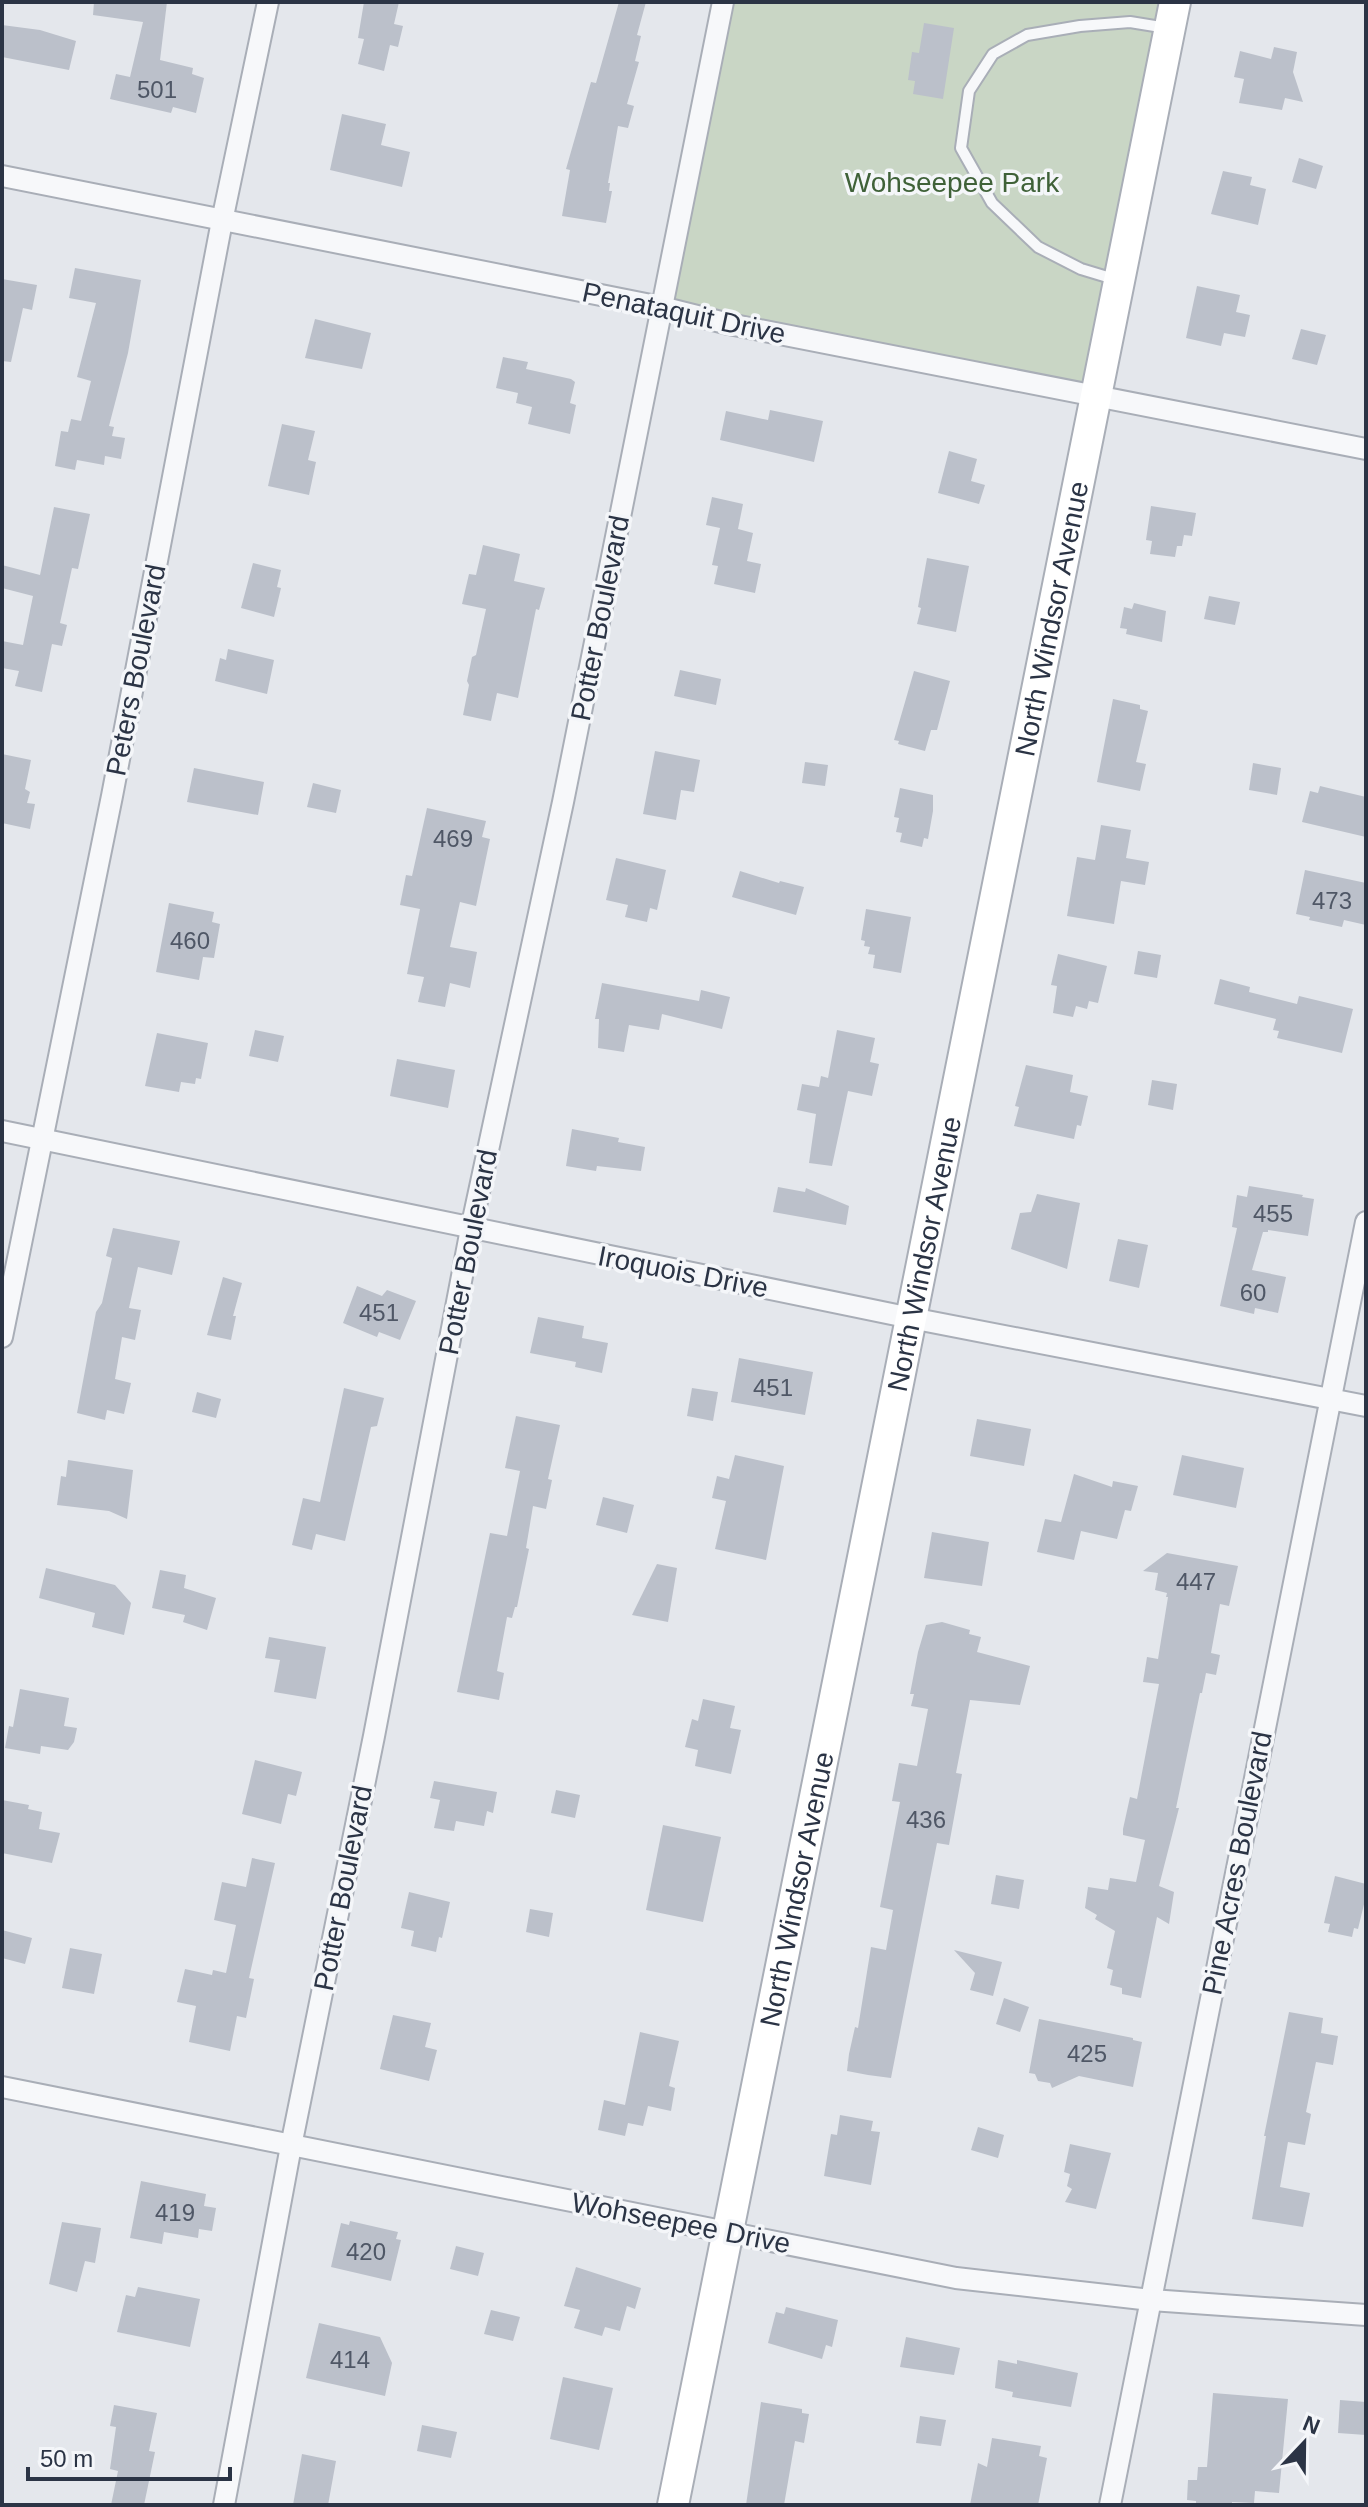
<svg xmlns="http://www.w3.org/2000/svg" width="1368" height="2507" font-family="Arial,sans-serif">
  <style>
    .green { fill: #c9d6c5 }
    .building { fill: #bbc0ca }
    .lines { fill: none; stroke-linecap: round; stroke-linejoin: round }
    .lane-casing { stroke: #a9aeb7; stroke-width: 14 }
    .street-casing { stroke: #a9aeb7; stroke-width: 24 }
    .secondary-casing { stroke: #a9aeb7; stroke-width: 34 }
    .lane { stroke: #f7f8fa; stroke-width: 10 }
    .street { stroke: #f7f8fa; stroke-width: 20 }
    .secondary { stroke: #fff; stroke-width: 30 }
    .labels { text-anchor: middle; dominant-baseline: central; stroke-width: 7; stroke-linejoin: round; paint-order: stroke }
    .number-label { font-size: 24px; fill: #4f5766 }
    .park-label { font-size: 28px; fill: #3f6138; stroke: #f4f6f9 }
    .street-label { font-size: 28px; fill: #2b3445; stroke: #f4f6f9 }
  </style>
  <rect width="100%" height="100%" fill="#e4e7ec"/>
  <polygon class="green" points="723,2 1176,2 1097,397 661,307"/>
  <g class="building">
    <polygon points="94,2 167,2 160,60 193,68 192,74 204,78 196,113 173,107 171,113 110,99 116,74 130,77 143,22 93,15"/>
    <polygon points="364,2 399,2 394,24 403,26 398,47 390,45 384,71 358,64 364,39 358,38"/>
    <polygon points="619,2 646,2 637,35 641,36 635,61 639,62 627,104 634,106 628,128 618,126 608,183 610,183 609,191 612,191 606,223 562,216 570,170 566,169 591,82 596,83"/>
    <polygon points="924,23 954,28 943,99 913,94 915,81 908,80 912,52 919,53"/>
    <polygon points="2,25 40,30 76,41 69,70 2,57"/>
    <polygon points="1274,47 1297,52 1293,72 1303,102 1285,98 1282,110 1239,103 1244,79 1234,77 1240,51 1271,59"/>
    <polygon points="342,114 386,124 381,145 410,152 402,187 330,170"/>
    <polygon points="1299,158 1323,166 1316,189 1292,182"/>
    <polygon points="1223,171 1252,177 1250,185 1266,189 1258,225 1211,214"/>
    <polygon points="75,268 141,280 128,353 109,426 114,427 112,436 125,438 121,459 105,456 104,465 77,460 75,470 55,466 61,431 68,432 71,419 81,421 91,381 77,377 96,303 69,298"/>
    <polygon points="2,279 37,285 32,310 23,308 11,362 2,361"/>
    <polygon points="1197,286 1240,295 1236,312 1250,315 1245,337 1224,333 1221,346 1186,338"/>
    <polygon points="315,319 371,333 362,369 305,358"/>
    <polygon points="1301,329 1326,335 1317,365 1292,359"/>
    <polygon points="503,357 528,362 526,369 571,379 575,382 570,403 576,405 570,434 528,424 532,407 516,403 518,393 496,388"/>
    <polygon points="770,410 823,421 814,462 720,440 726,411 768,420"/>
    <polygon points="282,424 315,431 308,460 316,462 309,495 268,486"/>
    <polygon points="949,451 977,459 971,481 985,485 979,504 938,493"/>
    <polygon points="712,497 743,504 738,529 753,533 747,561 761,564 755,593 714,584 718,566 712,565 720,528 706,525"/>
    <polygon points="1151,506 1196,513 1192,536 1184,535 1182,546 1177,546 1175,557 1150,554 1152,541 1146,540"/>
    <polygon points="54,507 90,514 78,569 72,568 60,623 67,625 62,646 52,644 42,692 15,686 19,671 2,668 2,641 23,645 33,596 2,588 2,565 40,575"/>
    <polygon points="483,545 520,554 514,581 545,588 539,610 536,609 518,698 497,693 491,721 463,715 469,685 467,681 472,657 476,655 486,609 462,604 469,574 476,575"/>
    <polygon points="927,558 969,566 956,632 917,624 921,608 918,607"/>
    <polygon points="253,563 281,570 277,587 281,588 274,617 241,608"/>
    <polygon points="1209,596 1240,602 1235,625 1204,619"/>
    <polygon points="1134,603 1166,611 1162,642 1126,634 1127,629 1120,628 1124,607 1132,609"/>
    <polygon points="228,649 274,660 267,694 215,681 220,658 226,660"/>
    <polygon points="680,670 721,679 716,705 674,696"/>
    <polygon points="914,671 950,681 937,730 931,730 925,751 898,744 899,741 894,740"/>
    <polygon points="1113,699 1140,705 1140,709 1148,711 1136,762 1146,764 1140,791 1097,782"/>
    <polygon points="655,751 700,760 694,792 681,790 676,820 643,814"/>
    <polygon points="2,754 31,760 25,789 30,792 27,803 35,804 30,829 2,823"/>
    <polygon points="805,762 828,765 825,786 802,783"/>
    <polygon points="1253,763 1281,768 1277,795 1249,790"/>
    <polygon points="194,768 264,782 258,815 187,802"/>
    <polygon points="313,783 341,790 336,813 307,807"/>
    <polygon points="1320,786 1366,797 1366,837 1302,822 1310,791 1318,793"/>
    <polygon points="900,788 933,795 933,811 928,839 924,838 922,847 900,842 902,833 896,832 899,818 894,817"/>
    <polygon points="427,808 486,821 482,837 490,839 476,906 460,902 450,947 477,952 470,988 450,983 445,1007 418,1002 424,977 407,974 420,909 400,905 406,875 412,876"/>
    <polygon points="1101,825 1131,830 1126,858 1149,862 1145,885 1121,881 1114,924 1067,916 1077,857 1095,860"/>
    <polygon points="616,858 666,870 657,910 650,908 647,922 625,917 628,905 606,900"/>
    <polygon points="1305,870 1366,883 1366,925 1344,920 1342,927 1309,920 1310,917 1296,914"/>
    <polygon points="740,871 779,883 780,881 804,887 796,915 732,897"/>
    <polygon points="169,903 214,912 212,922 220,924 214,958 203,957 199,980 156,972"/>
    <polygon points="866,909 911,917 901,973 873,968 875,955 868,954 870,947 864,946 865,941 861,940"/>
    <polygon points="1138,951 1161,955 1157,978 1134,974"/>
    <polygon points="1058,954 1107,966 1098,1003 1089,1001 1087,1009 1076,1006 1073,1017 1053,1013 1057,986 1051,985"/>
    <polygon points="1220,979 1250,987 1249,992 1297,1004 1299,996 1353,1009 1342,1053 1277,1038 1279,1031 1273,1030 1276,1019 1214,1004"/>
    <polygon points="602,983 699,1001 701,990 730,997 722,1029 662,1014 659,1030 629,1025 624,1052 598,1048 599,1019 595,1019"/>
    <polygon points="255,1030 284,1036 278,1062 249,1056"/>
    <polygon points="837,1030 875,1038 870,1062 879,1064 872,1096 848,1091 832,1166 809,1163 816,1114 797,1110 802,1084 819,1087 821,1076 828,1078"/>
    <polygon points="157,1033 208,1043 201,1079 196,1078 195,1084 181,1082 179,1092 145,1086"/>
    <polygon points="397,1059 455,1070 448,1108 390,1096"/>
    <polygon points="1026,1065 1073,1075 1070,1092 1088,1096 1081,1126 1077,1125 1074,1139 1014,1126 1019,1107 1015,1106"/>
    <polygon points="1152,1080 1177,1084 1173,1110 1148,1105"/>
    <polygon points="572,1129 619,1138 618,1142 645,1147 641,1171 597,1166 596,1171 566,1166"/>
    <polygon points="1249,1186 1303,1195 1302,1197 1314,1199 1308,1236 1268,1230 1268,1232 1263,1232 1252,1270 1286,1277 1278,1313 1255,1308 1254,1314 1220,1306 1237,1228 1232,1227 1237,1195 1247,1197"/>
    <polygon points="778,1187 805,1192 806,1188 849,1206 846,1225 773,1212"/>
    <polygon points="1037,1194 1080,1203 1067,1269 1011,1249 1020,1213 1031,1212"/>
    <polygon points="113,1228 180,1241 172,1275 138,1267 129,1308 141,1310 135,1340 122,1337 115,1379 131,1383 124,1414 107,1410 105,1420 77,1413 96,1312 102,1303 112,1258 106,1256"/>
    <polygon points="1118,1239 1148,1245 1139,1288 1109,1281"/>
    <polygon points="223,1277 242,1283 233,1316 236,1316 231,1340 207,1335"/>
    <polygon points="357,1286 382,1296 387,1290 416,1301 400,1340 379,1332 377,1337 343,1323"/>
    <polygon points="538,1317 584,1326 582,1338 608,1343 602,1373 575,1367 576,1362 530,1353"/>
    <polygon points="739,1358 813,1372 805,1415 731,1402"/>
    <polygon points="344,1388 384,1398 377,1426 371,1427 345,1541 316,1534 312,1550 292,1545 303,1498 320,1502"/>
    <polygon points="692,1388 718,1392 713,1421 687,1416"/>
    <polygon points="197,1392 221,1399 216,1418 192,1412"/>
    <polygon points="516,1416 560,1425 548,1479 552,1480 546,1509 533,1506 526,1548 529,1549 517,1607 515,1607 512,1618 507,1617 497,1671 504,1673 499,1700 457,1692 490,1533 507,1536 520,1471 505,1468"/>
    <polygon points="977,1419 1031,1429 1024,1466 970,1456"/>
    <polygon points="735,1455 784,1466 766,1560 715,1549 726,1501 712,1498 717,1476 729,1479"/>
    <polygon points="1182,1455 1244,1468 1236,1508 1173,1495"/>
    <polygon points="68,1460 133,1470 127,1519 109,1511 57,1505 61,1476 66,1477"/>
    <polygon points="1074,1474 1112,1487 1113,1481 1138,1486 1131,1511 1125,1510 1117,1539 1081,1531 1074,1560 1037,1552 1045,1519 1061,1522"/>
    <polygon points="603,1497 634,1505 627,1533 596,1525"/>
    <polygon points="932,1532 989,1542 982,1586 924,1578"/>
    <polygon points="1167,1553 1238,1566 1229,1606 1220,1604 1211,1653 1220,1655 1216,1675 1206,1673 1202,1693 1200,1693 1176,1808 1179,1808 1159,1886 1174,1892 1169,1924 1157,1917 1141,1998 1122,1994 1122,1988 1110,1985 1113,1970 1107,1968 1115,1931 1095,1919 1097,1915 1085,1908 1088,1887 1108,1890 1110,1878 1136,1882 1145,1840 1123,1835 1123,1829 1130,1797 1137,1799 1159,1684 1143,1682 1147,1657 1158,1659 1168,1597 1166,1597 1167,1593 1155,1590 1158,1573 1143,1571"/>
    <polygon points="657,1564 677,1568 668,1622 632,1615"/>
    <polygon points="46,1568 115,1585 131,1603 124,1635 92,1627 95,1613 39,1598"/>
    <polygon points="160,1570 186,1575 184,1588 216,1598 207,1630 183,1622 185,1615 152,1608"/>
    <polygon points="942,1622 970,1630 969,1634 981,1637 977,1652 1030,1666 1020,1705 970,1700 956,1773 962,1774 949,1845 937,1843 891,2078 868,2075 847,2071 849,2054 855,2027 858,2028 871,1947 886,1950 893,1910 880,1907 900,1802 892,1801 899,1763 917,1766 928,1709 911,1706 914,1694 910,1694 918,1652 926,1625"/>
    <polygon points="269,1637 326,1647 316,1699 274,1692 280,1660 265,1658"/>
    <polygon points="20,1689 69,1698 64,1726 77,1728 74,1742 68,1750 41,1746 40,1754 5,1748 9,1726 13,1727"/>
    <polygon points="703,1699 735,1706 730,1728 741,1730 731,1774 695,1766 698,1750 685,1747 692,1719 698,1721"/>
    <polygon points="255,1760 302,1772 296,1796 288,1794 281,1824 242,1814"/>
    <polygon points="434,1781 497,1792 493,1813 487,1811 484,1826 456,1821 454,1831 434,1828 440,1800 430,1798"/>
    <polygon points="556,1790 580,1795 575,1818 551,1813"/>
    <polygon points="2,1800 29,1805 28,1809 42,1812 39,1829 60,1833 52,1863 2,1853"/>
    <polygon points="663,1825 721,1837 703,1922 646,1910"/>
    <polygon points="252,1858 275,1863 249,1978 254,1979 246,2018 237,2016 230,2051 189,2042 196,2006 177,2002 185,1969 212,1975 213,1970 226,1973 236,1925 214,1920 222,1882 246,1887"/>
    <polygon points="996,1875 1024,1880 1019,1909 991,1904"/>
    <polygon points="1335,1876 1366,1884 1366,1896 1358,1929 1354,1928 1352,1937 1328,1932 1330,1924 1324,1923"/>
    <polygon points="409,1892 450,1902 442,1938 439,1937 436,1952 411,1946 414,1931 401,1928"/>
    <polygon points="530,1909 553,1913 549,1937 526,1932"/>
    <polygon points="2,1930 32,1938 25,1964 2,1958"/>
    <polygon points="70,1948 102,1954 94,1994 62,1988"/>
    <polygon points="954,1950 1002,1962 993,1996 970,1990 975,1973"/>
    <polygon points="1004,1998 1029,2007 1020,2032 996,2024"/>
    <polygon points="1289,2012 1323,2018 1321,2033 1338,2036 1333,2065 1316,2062 1306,2112 1311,2114 1305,2145 1288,2142 1280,2187 1310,2193 1303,2227 1252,2219 1266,2136 1264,2136"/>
    <polygon points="393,2015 431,2023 425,2047 437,2050 429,2081 380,2069"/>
    <polygon points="1039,2019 1133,2038 1133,2040 1142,2042 1133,2087 1079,2076 1052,2088 1050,2083 1038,2081 1035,2074 1029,2073"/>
    <polygon points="640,2032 679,2041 669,2086 675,2088 671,2111 648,2106 643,2126 628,2123 625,2136 598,2130 604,2100 625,2105"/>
    <polygon points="840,2115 873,2121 871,2131 880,2132 871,2185 824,2176 831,2134 837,2135"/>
    <polygon points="978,2127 1004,2135 998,2158 971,2150"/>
    <polygon points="1070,2144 1111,2153 1096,2209 1065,2202 1072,2189 1067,2186 1070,2174 1064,2172"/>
    <polygon points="141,2181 206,2194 204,2206 216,2208 212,2231 199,2229 198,2238 164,2232 162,2244 130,2238"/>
    <polygon points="350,2221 398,2232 396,2239 401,2240 391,2281 331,2267 341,2223 349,2225"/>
    <polygon points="62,2222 101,2228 95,2263 85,2261 77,2292 49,2284"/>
    <polygon points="456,2246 484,2253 478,2276 450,2269"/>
    <polygon points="576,2267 641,2288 635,2309 627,2306 620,2331 605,2327 602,2336 574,2328 580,2310 564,2306"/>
    <polygon points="138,2287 200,2299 190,2347 117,2332 126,2295 135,2297"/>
    <polygon points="786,2307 838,2320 832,2347 826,2345 822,2359 768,2343 776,2312 784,2314"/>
    <polygon points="491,2310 520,2317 513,2341 484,2334"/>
    <polygon points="319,2323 380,2337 392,2363 385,2396 306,2378"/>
    <polygon points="906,2337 960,2348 954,2375 900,2367"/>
    <polygon points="998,2360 1017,2364 1017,2360 1078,2373 1071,2407 1012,2397 1013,2392 995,2388"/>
    <polygon points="563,2377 613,2388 599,2450 550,2439"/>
    <polygon points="1213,2393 1288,2399 1279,2493 1255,2491 1254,2503 1232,2502 1232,2505 1196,2505 1196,2501 1187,2500 1188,2480 1197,2480 1198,2467 1207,2467"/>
    <polygon points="1340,2400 1366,2402 1366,2435 1338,2433"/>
    <polygon points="761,2402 802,2409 802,2413 809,2414 804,2443 795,2441 784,2505 746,2505"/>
    <polygon points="114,2405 157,2413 149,2451 155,2452 144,2505 111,2505 118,2471 110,2469 116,2427 110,2426"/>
    <polygon points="920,2416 946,2420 941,2446 916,2443"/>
    <polygon points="422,2425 457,2432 451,2458 417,2451"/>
    <polygon points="992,2438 1041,2446 1039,2456 1047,2458 1038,2505 970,2505 978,2463 987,2467"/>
    <polygon points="302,2454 336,2461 328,2505 293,2505"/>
  </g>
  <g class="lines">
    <g class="lane-casing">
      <polyline id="lane" points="1114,279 1081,269 1038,247 992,203 961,148 969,91 993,54 1027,35 1080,26 1130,22 1167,28"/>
    </g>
    <g class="street-casing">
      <g id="street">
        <polyline points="2,176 661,307 729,324 1366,449"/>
        <polyline points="2,1131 911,1318 1366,1406"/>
        <polyline points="2,1337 112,796 222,221 268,2"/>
        <polyline points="2,2087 956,2278 1151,2300 1366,2315"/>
        <polyline points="224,2505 291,2146 374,1736 471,1229 563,802 723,2"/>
        <polyline points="1110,2505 1366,1222"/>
      </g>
    </g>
    <g class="secondary-casing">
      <g id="secondary">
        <path id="s1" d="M673,2505L1175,2"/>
      </g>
    </g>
    <use href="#lane" class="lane"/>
    <use href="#street" class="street"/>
    <use href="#secondary" class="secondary"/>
  </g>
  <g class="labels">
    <g class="number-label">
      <text x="157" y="89">501</text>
      <text x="453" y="838">469</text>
      <text x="1332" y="900">473</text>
      <text x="190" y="940">460</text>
      <text x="1273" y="1213">455</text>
      <text x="1253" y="1292">60</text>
      <text x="379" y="1312">451</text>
      <text x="773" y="1387">451</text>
      <text x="1196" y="1581">447</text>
      <text x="926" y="1819">436</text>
      <text x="1087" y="2053">425</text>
      <text x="175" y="2212">419</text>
      <text x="366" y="2251">420</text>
      <text x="350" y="2359">414</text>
    </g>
    <g class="park-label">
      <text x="952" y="182">Wohseepee Park</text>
    </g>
    <g class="street-label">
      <text transform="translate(684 313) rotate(12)">Penataquit Drive</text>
      <text transform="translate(600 618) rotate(-79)">Potter Boulevard</text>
      <text stroke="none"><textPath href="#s1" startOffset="1924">North Windsor Avenue</textPath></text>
      <text transform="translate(136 670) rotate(-79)">Peters Boulevard</text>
      <text transform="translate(468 1252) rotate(-79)">Potter Boulevard</text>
      <text stroke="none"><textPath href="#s1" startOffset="1276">North Windsor Avenue</textPath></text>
      <text transform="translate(683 1272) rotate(11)">Iroquois Drive</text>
      <text transform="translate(1237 1863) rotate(-79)">Pine Acres Boulevard</text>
      <text transform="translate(343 1888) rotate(-79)">Potter Boulevard</text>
      <text stroke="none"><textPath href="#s1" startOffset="628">North Windsor Avenue</textPath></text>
      <text transform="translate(681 2223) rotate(11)">Wohseepee Drive</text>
    </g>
  </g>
  <rect width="1368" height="2507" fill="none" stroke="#2b3445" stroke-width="8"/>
  <g transform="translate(1304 2443) rotate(22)" stroke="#f4f6f9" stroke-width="6" paint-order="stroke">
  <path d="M0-6L14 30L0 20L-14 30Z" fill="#2b3445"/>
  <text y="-12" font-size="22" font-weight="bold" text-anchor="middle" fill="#2b3445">N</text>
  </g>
  <path d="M28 2467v12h202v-12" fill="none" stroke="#2b3445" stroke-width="4"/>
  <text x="40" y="2467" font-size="24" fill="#2b3445" stroke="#f4f6f9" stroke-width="6" paint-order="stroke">50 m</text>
</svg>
